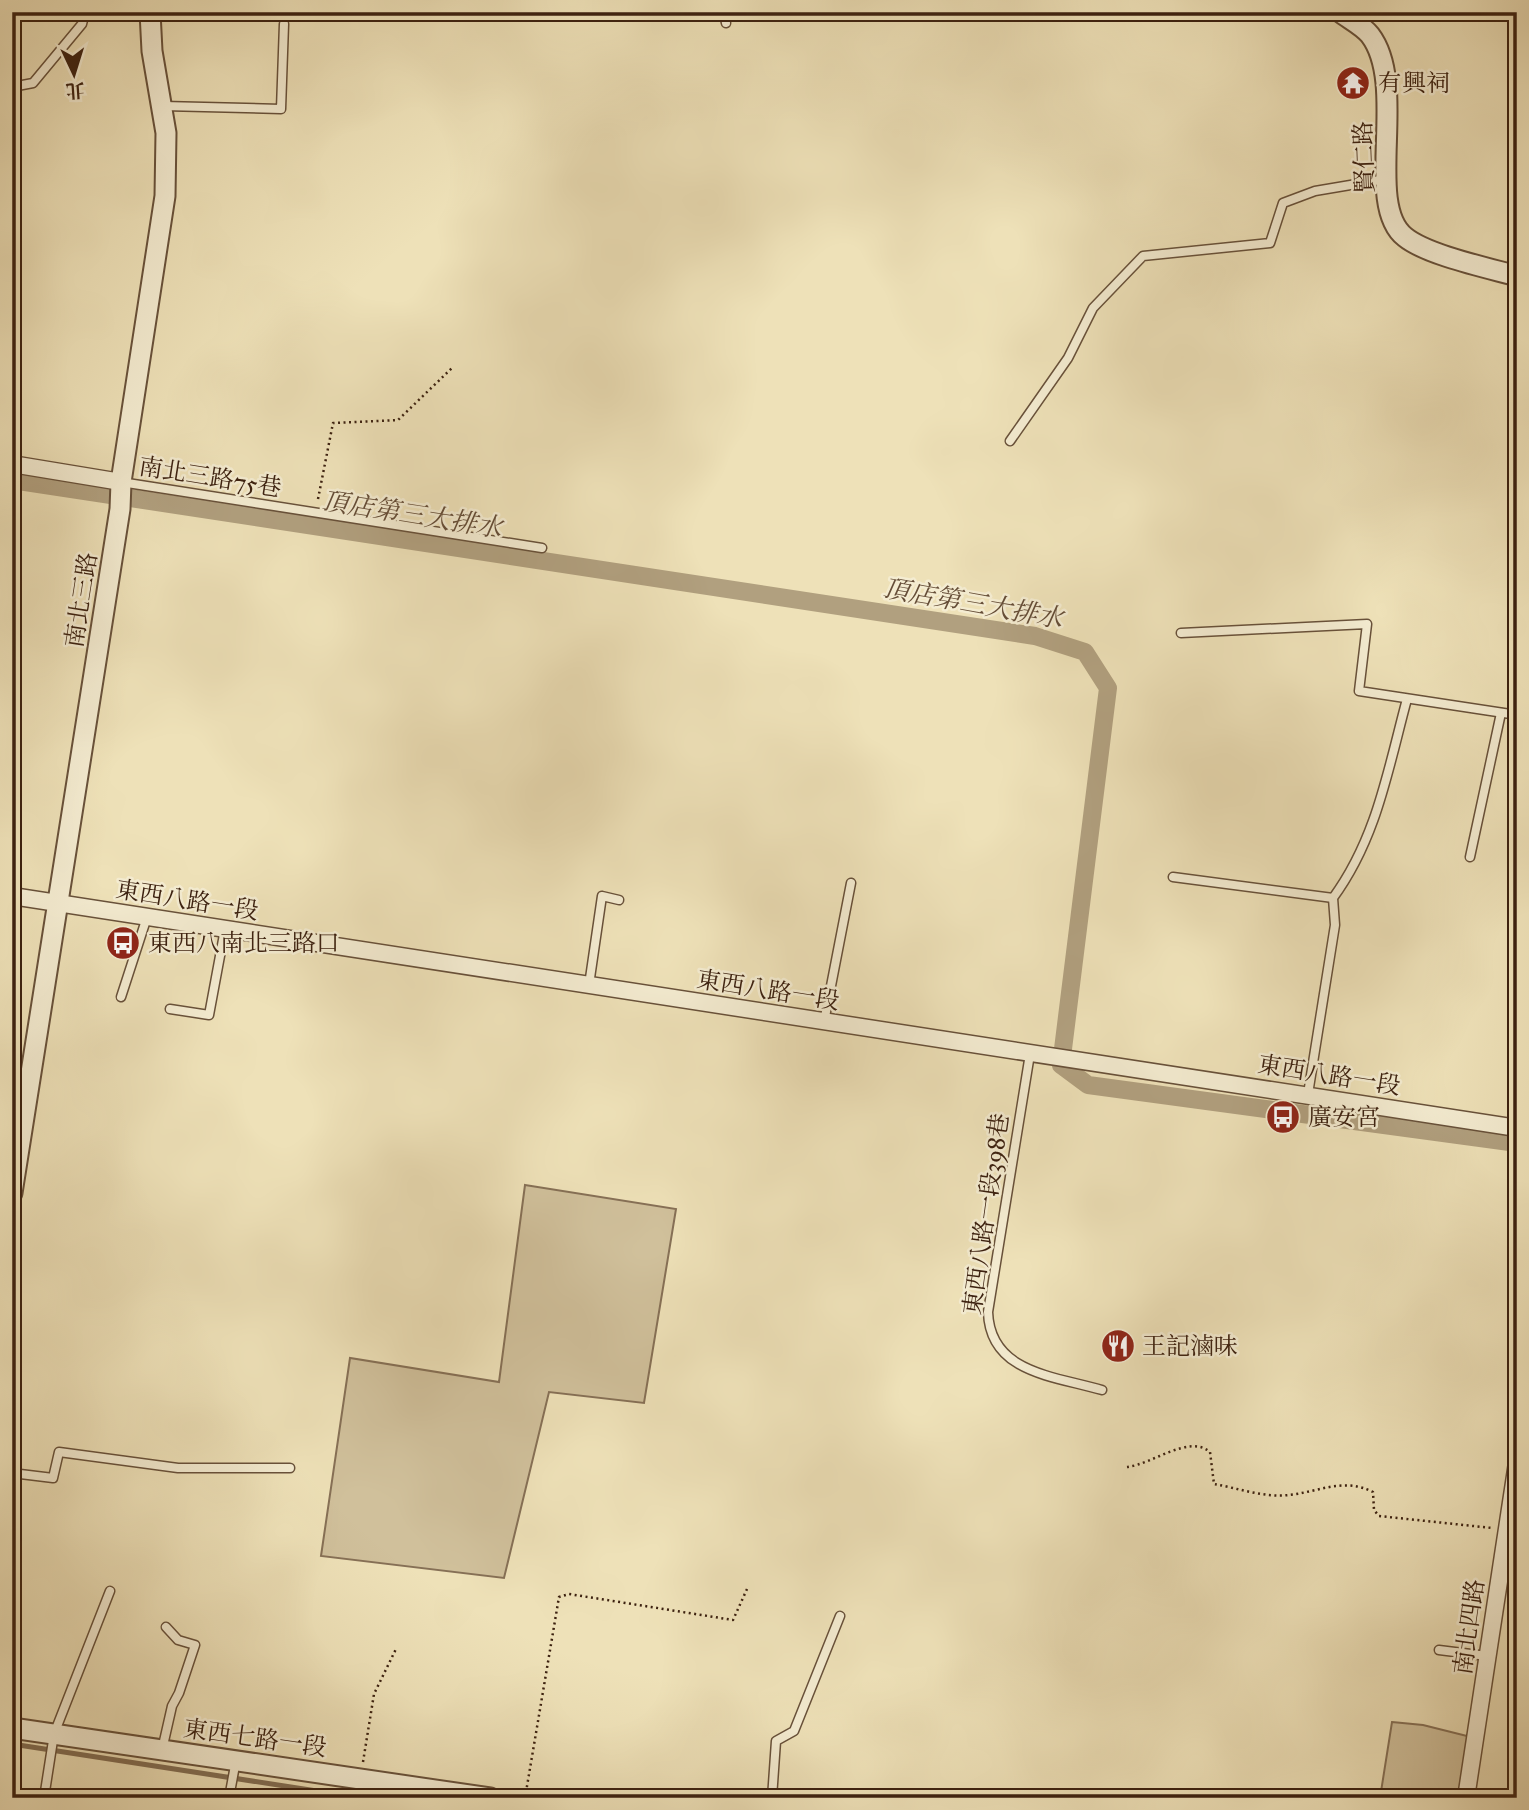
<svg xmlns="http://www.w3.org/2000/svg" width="1529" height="1810" font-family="'IM FELL Great Primer','Noto Serif TC',serif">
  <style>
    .green { fill: #d0c09b; stroke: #867056; stroke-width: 2 }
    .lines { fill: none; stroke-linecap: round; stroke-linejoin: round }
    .stream { stroke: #826d53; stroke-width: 5 }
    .canal { stroke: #b1a07f; stroke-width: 18 }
    .building { fill: #998567; stroke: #3c2110; stroke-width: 2 }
    .service-casing { stroke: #68513a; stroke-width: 11 }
    .minor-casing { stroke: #68513a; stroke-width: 19 }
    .tertiary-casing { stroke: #68513a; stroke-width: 23 }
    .path { stroke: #3c2110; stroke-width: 2.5; stroke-dasharray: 2 3.5; stroke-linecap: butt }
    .service { stroke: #f4ecd1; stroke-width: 8 }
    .minor { stroke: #f4ecd1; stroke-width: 16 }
    .tertiary { stroke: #f4ecd1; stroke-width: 19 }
    .labels { text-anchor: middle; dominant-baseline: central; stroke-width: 5; stroke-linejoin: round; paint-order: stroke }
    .poi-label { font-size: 24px; fill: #3c2110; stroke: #f4ecd1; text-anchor: start }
    .street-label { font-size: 24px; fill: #3c2110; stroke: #f4ecd1 }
    .water-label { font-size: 26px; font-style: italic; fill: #654d37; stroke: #f4ecd1 }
  </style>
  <rect width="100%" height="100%" fill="#eee1b8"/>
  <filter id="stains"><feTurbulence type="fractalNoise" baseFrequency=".00286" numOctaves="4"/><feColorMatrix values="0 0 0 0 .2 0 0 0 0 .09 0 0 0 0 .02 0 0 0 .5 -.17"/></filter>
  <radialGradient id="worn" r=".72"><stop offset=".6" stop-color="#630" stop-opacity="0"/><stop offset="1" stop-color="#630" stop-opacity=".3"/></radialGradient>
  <g class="green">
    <polygon points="525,1185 676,1209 644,1403 549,1392 504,1578 321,1556 350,1358 499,1382"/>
    <polygon points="1392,1722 1423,1725 1475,1738 1466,1798 1380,1798"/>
  </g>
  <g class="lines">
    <polyline class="stream" points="12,1744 362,1798"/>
    <polyline class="canal" points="12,480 1035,636 1085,652 1108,688 1061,1065 1088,1085 1517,1143"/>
  </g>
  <polygon class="building" points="1358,70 1362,95 1348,96 1345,72"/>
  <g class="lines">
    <g class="service-casing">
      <g id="service">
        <polyline points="724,12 726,23"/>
        <polyline points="12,87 33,83 82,24 85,12"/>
        <polyline points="163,106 281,109 284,24"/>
        <polyline points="1010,441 1068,358 1093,308 1143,256 1270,243 1283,203 1315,191 1386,179"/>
        <polyline points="121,482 542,548"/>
        <polyline points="1181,633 1367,624 1359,691 1517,715"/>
        <polyline points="1470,857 1501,713"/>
        <polyline points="1173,877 1333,898"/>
        <polyline points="589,985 602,896 619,900"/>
        <polyline points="121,997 147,917"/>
        <polyline points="170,1009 209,1015 225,929"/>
        <polyline points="824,1022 851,883"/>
        <path d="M1030,1054L988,1312C990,1373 1054,1376 1102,1390"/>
        <path d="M1308,1094L1335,925L1333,898C1377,838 1388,769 1407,699"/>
        <polyline points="12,1473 53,1478 59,1452 178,1468 290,1468"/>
        <polyline points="1439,1650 1487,1656"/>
        <polyline points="162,1750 172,1706 179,1693 195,1645 178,1640 166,1627"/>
        <polyline points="44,1798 54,1734 110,1591"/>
        <polyline points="229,1798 236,1760"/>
        <polyline points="772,1798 776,1741 794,1731 840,1616"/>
      </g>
    </g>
    <g class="minor-casing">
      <g id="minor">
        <polyline points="12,464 121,482"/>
        <polyline points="12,896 1517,1128"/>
        <polyline points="1466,1798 1517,1463"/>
      </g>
    </g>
    <g class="tertiary-casing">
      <g id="tertiary">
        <path d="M1340,12C1349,19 1363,26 1370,35C1409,86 1363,204 1405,237C1427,255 1488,268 1517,276"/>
        <polyline points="12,1193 120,509 121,482 165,196 166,133 152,51 150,12"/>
        <polyline points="12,1728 490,1798"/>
      </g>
    </g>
    <g class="path">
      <polyline points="318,499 333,423 398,420 452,368"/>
      <path d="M1127,1467C1153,1464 1189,1434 1210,1452L1214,1484C1237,1488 1265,1498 1289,1495C1318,1492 1344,1477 1373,1492L1374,1510L1379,1516L1492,1528"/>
      <polyline points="363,1762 374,1694 396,1649"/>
      <polyline points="525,1798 559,1597 569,1594 733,1620 747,1589"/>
    </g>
    <use href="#service" class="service"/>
    <use href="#minor" class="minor"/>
    <use href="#tertiary" class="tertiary"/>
  </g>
  <defs>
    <g id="temple-disc" transform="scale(1.75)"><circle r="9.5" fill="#8f2418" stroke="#f4ecd1"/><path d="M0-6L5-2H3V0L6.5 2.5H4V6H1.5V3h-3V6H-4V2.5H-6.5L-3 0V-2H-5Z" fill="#fff"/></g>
    <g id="bus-disc" transform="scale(1.75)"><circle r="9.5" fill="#8f2418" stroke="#f4ecd1"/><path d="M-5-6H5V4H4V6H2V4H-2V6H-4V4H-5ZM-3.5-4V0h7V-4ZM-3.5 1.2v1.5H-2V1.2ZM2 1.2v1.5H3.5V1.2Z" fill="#fff"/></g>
    <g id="restaurant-disc" transform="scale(1.75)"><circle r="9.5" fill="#8f2418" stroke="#f4ecd1"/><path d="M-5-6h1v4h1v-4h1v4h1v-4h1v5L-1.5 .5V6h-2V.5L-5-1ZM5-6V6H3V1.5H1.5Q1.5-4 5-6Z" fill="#fff"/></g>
  </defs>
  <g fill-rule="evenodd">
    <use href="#temple-disc" x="1353" y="83"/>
    <use href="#bus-disc" x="123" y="943"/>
    <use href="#bus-disc" x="1283" y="1117"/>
    <use href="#restaurant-disc" x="1118" y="1346"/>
  </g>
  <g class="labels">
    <g class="poi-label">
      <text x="1378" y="83">有興祠</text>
      <text x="148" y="943">東西八南北三路口</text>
      <text x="1308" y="1117">廣安宮</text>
      <text x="1142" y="1346">王記滷味</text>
    </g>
    <g class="street-label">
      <text transform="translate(1364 157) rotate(-92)">賢仁路</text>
      <text transform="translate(210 477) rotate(9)">南北三路75巷</text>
      <text transform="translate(81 600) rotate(-81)">南北三路</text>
      <text transform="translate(187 900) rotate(9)">東西八路一段</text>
      <text transform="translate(768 990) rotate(9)">東西八路一段</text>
      <text transform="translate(1329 1075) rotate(9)">東西八路一段</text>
      <text transform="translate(986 1214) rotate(-82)">東西八路一段398巷</text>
      <text transform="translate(1469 1627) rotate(-82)">南北四路</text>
      <text transform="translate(255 1738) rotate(8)">東西七路一段</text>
    </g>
    <g class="water-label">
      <text transform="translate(412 514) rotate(9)">頂店第三大排水</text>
      <text transform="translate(973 603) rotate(10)">頂店第三大排水</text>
    </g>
  </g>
  <rect width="1529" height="1810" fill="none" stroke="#eee1b8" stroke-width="42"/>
  <rect x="14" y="14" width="1501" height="1782" fill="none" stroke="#3c2110" stroke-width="3.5"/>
  <rect x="21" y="21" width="1487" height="1768" fill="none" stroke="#3c2110" stroke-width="2"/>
  <g transform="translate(74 74) rotate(176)" stroke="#f4ecd1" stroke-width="5" paint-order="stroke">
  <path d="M0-5L12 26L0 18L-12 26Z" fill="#3c2110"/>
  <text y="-10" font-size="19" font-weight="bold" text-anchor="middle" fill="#3c2110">北</text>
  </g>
  <rect width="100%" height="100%" filter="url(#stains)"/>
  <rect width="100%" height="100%" fill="url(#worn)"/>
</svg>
